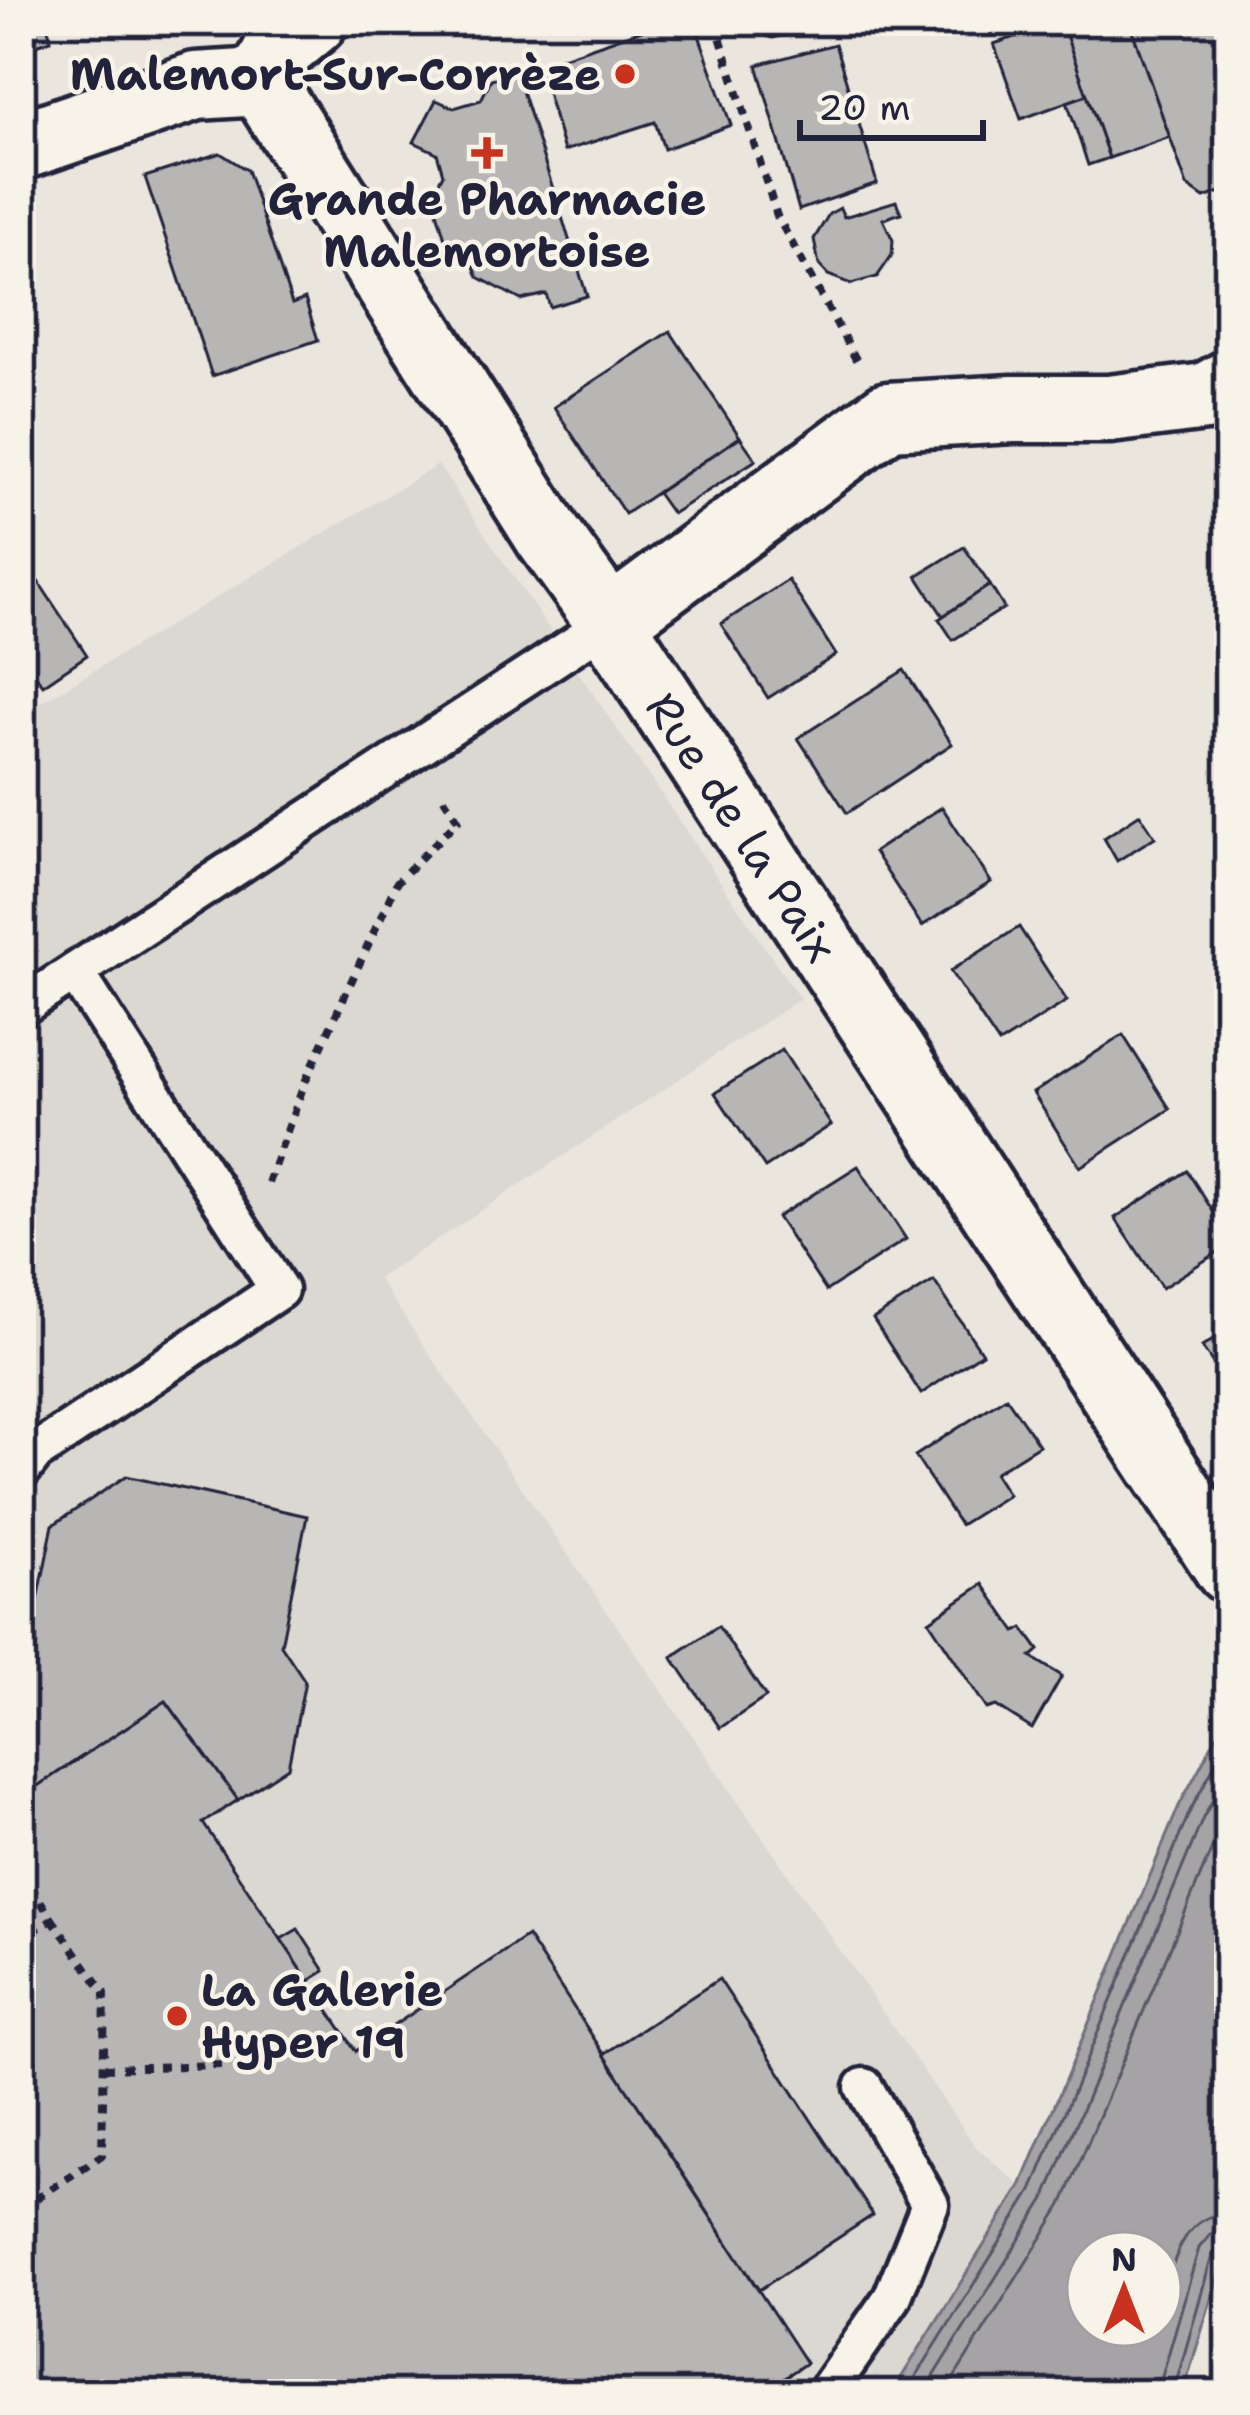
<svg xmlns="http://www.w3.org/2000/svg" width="1250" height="2415" font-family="'Shantell Sans',sans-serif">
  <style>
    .built { fill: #dbd8d2 }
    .water { fill: #a6a3a6; stroke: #716f7b; stroke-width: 3; fill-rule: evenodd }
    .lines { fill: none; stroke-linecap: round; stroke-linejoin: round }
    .shore { stroke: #575666; stroke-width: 3 }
    .building { fill: #b8b6b5; stroke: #22223b; stroke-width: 3 }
    .service-casing { stroke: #22223b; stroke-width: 45 }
    .minor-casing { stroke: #22223b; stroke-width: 75 }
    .path { stroke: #22223b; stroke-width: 8; stroke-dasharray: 9 9; stroke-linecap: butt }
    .service { stroke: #f7f3e8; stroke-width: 36 }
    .minor { stroke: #f7f3e8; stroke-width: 66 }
    .poi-dot { fill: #c8321e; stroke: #f7f3e8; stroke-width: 4.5 }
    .labels { text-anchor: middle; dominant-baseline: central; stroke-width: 9; stroke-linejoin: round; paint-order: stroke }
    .poi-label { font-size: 45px; font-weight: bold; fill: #22223b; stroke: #f7f3e8; text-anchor: end }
    .street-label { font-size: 45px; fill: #22223b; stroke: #f7f3e8 }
  </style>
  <rect width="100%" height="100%" fill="#eae6de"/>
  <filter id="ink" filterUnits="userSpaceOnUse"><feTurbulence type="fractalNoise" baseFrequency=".00833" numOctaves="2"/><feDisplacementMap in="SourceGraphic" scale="24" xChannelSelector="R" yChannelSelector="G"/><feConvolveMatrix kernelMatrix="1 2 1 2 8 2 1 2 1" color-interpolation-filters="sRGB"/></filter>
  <g filter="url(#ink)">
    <polygon class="built" points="438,465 800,999 378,1279 975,2146 1021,2186 891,2394 21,2394 21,714"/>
    <path class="water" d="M1229,1713V2240L1183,2393L891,2394L1021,2186L1179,1806ZM1088,2253H1160V2325H1088Z"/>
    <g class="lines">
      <g class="shore">
        <path d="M1160,2314C1172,2273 1176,2215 1229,2213"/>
        <polyline points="905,2394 1032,2191 1190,1811 1229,1738"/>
        <polyline points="923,2394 1046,2197 1203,1818 1229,1770"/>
        <polyline points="944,2394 1062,2205 1229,1808"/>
        <polyline points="1157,2394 1199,2248 1210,2235 1229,2231"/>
        <polyline points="1173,2394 1212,2256 1218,2248 1229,2246"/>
      </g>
    </g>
    <g class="building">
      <polygon points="21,21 46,21 51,40 21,50"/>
      <polygon points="668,21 694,21 731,125 664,149 655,122 564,151 539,65"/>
      <polygon points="746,21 839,21 839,23 773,38 759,34"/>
      <polygon points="1061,21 1129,21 1170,137 1109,158"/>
      <polygon points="1061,21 1087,95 1021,119 994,44"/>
      <polygon points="1129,21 1229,21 1229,189 1204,198 1187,186"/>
      <polygon points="835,44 877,183 799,210 757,65"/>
      <polygon points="516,72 587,296 550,307 546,294 521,300 478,277 470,256 446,242 432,195 443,174 437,153 414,142 436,100 454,108 481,100 491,79"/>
      <polygon points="1087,95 1109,158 1088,165 1067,102"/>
      <polygon points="220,153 247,170 292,304 305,299 318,340 212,376 145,177"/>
      <polygon points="896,201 901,213 883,219 893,240 892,255 877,277 851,284 828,275 819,265 814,239 829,214 840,208 844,217"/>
      <polygon points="670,331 740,437 625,514 554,407"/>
      <polygon points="740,437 756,460 672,514 657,493"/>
      <polygon points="964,547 990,585 943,616 917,576"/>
      <polygon points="788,580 836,655 768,698 721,624"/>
      <polygon points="38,581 87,655 43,685 28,664 21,668 21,592"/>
      <polygon points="990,585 1004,608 953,640 939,619"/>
      <polygon points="904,670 952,744 847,813 798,738"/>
      <polygon points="942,807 991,882 922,926 874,852"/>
      <polygon points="1140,814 1155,837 1117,861 1104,838"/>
      <polygon points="1019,927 1067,1001 999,1044 950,971"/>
      <polygon points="1123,1035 1170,1109 1080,1167 1033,1093"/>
      <polygon points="782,1050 831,1125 765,1168 715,1093"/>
      <polygon points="858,1166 906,1239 826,1291 777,1217"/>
      <polygon points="1187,1171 1229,1236 1229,1245 1162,1288 1115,1218"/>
      <polygon points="934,1281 982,1353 921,1394 873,1319"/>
      <polygon points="1229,1330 1229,1387 1202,1347"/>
      <polygon points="1006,1397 1039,1445 994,1473 1008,1495 960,1525 915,1456"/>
      <polygon points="126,1476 307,1516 281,1645 305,1681 288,1767 238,1800 166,1701 21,1797 21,1655 28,1650 53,1525"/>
      <polygon points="983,1584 1016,1632 1023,1628 1039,1650 1031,1657 1062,1676 1032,1729 996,1706 987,1709 929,1621"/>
      <polygon points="718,1626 766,1697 720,1728 672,1657"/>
      <polygon points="166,1701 238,1800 203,1823 356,2051 527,1936 806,2363 760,2394 21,2394 21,1797"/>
      <polygon points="298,1929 325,1971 309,1981 281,1939"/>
      <polygon points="719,1979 873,2215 759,2290 604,2054"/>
    </g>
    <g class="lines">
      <g class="service-casing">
        <g id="service">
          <polyline points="21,1007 610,622"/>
          <polyline points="21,1471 35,1453 279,1290 75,972"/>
          <polyline points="825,2394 892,2298 930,2204 864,2087"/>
        </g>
      </g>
      <g class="minor-casing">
        <g id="minor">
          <polyline points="261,82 549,537 610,622 1229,1569"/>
          <polyline points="261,82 277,51 313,21"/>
          <polyline points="21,146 196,86 261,82"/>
          <polyline points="610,622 888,416 1013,409 1109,409 1206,397 1229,384"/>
        </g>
      </g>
      <g class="path">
        <polyline points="715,21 777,216 858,363"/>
        <polyline points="268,1183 305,1082 397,882 458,820 440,792"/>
        <polyline points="21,1871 52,1919 21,1939"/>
        <polyline points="104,2068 226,2065"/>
        <polyline points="21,2209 102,2155 105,1993 52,1919"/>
      </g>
      <use href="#service" class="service"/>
      <use href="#minor" class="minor"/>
    </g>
  </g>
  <g class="poi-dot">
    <circle cx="625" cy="74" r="12"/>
    <path d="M481 135h12v12h12v12h-12v12h-12v-12h-12v-12h12z"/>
    <circle cx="177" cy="2016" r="12"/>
  </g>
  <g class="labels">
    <g class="poi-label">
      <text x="601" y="74">Malemort-Sur-Corrèze</text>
      <text x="487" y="199" text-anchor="middle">Grande Pharmacie<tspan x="487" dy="52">Malemortoise</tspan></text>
      <text x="201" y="1990" text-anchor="start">La Galerie<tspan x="201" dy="52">Hyper 19</tspan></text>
    </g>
    <g class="street-label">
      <text transform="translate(742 827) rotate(57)">Rue de la Paix</text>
    </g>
  </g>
  <rect width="1250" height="2415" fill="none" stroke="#f7f3e8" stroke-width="72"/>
  <rect x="36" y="36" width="1178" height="2343" fill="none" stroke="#22223b" stroke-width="4.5" filter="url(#ink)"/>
  <g transform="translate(1124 2289)"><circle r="57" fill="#f7f3e8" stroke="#a29fa3" stroke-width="3"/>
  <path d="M0-9L21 45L0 30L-21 45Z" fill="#c8321e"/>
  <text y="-18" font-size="33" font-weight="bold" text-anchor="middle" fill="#22223b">N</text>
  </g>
  <path d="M800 120v18h183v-18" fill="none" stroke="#22223b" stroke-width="6"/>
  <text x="818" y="120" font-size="36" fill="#22223b" stroke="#f7f3e8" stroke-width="9" paint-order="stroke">20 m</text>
</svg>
